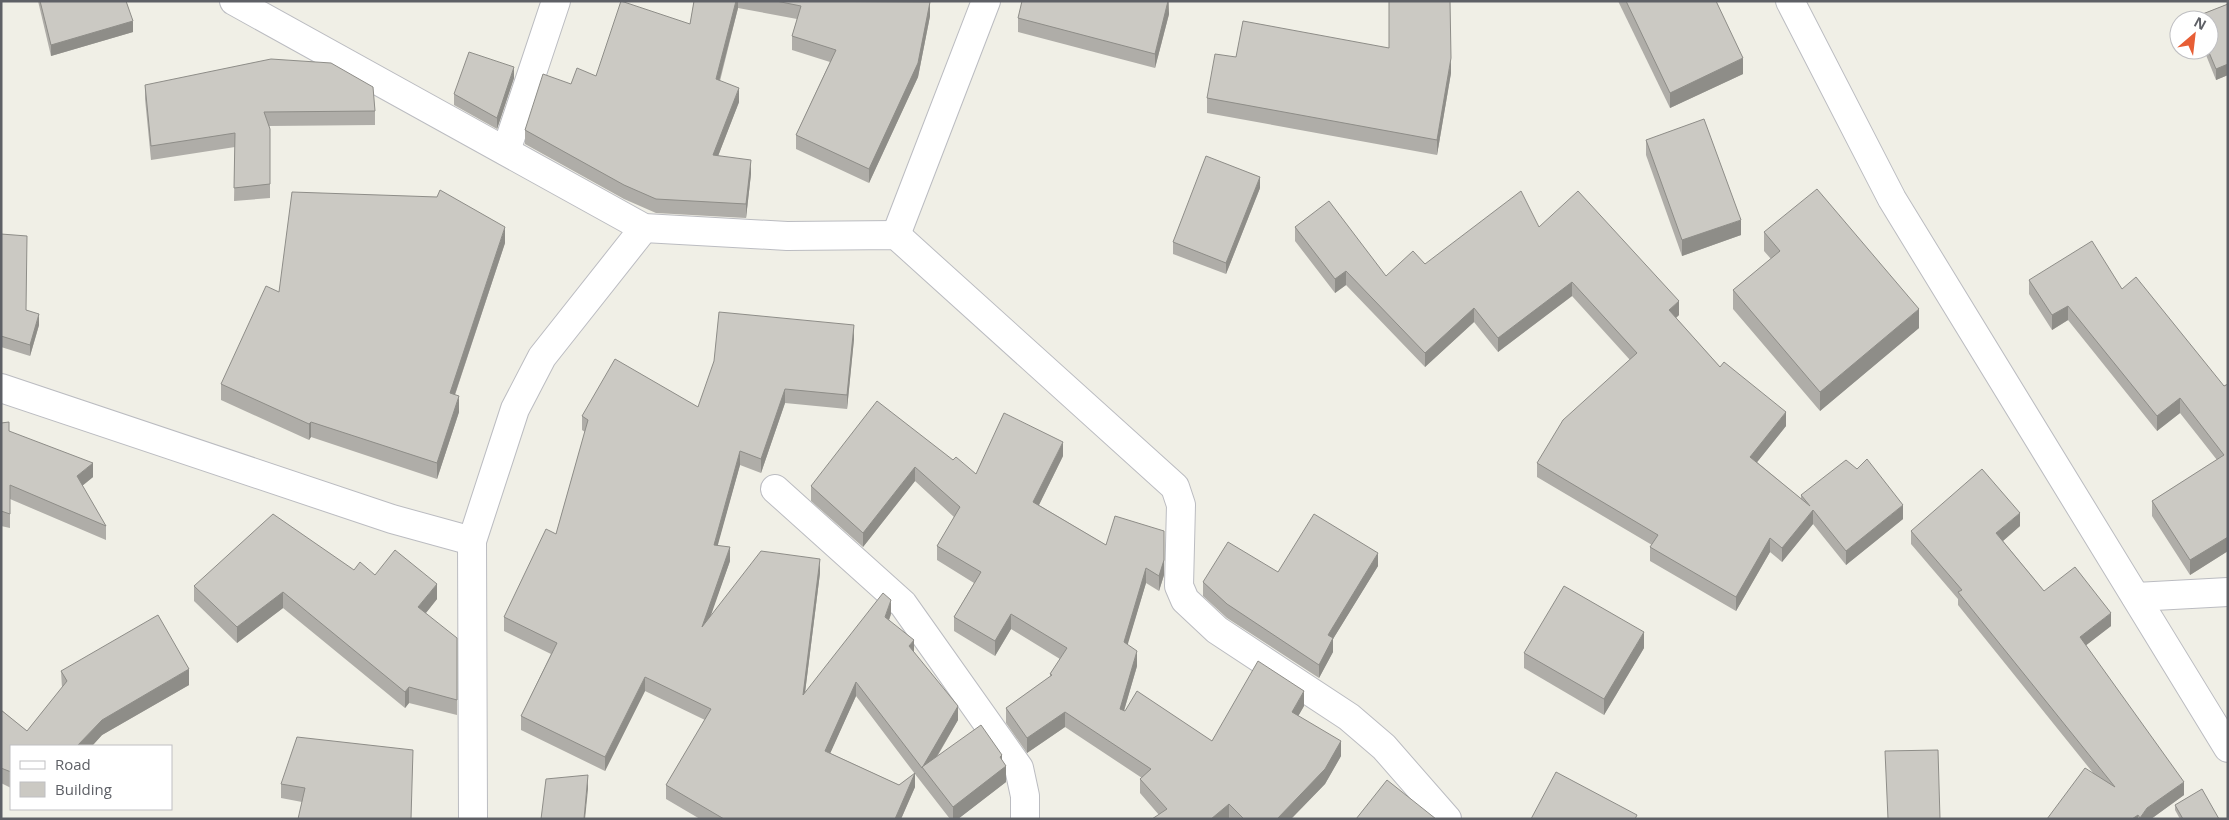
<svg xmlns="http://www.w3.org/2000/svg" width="2229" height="820" font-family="'Open Sans',sans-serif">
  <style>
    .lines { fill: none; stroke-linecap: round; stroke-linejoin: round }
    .minor-casing { stroke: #bbbcc1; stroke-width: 30 }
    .minor { stroke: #fff; stroke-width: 28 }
    .wall { fill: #afada8; fill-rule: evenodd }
    .shaded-wall { fill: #8e8d88 }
    .building { fill: #cbc9c3; stroke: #8e8d88 }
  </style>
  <rect width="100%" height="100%" fill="#f0efe6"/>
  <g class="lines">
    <g class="minor-casing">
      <g id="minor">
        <polyline points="234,1 644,228 787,236 896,235 1175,487 1181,505 1179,586 1185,600 1217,630 1349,717 1384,747 1447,819"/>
        <polyline points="1790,1 1892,199 2228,748"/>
        <polyline points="506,151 556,1"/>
        <polyline points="896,235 986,1"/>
        <polyline points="1,388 392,519 472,541"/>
        <polyline points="775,489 903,604 1019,768 1025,796 1025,819"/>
        <polyline points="2136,597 2228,592"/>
        <polyline points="473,819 472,541 515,409 542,357 644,228"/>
      </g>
    </g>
    <use href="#minor" class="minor"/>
  </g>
  <g class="wall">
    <polygon points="38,1 126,1 133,32 51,56"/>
    <polygon points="694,1 927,1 930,16 918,77 869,183 796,149 796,135 830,62 792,50 792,36 797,19 738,8 720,81 739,102 718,156 751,174 746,218 656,213 624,199 525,144 525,130 571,84 596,76 690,24"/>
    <polygon points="1169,1 1169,14 1155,68 1018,32 1018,18"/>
    <polygon points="1618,1 1716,1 1743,74 1670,108"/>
    <polygon points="2228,4 2228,75 2216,80 2204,50 2209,50 2209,20 2195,20 2195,17"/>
    <polygon points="1236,57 1451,73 1437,155 1207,113 1207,98"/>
    <polygon points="514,78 497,129 454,105 454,94"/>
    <polygon points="145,85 375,111 375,125 269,126 270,129 270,198 234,201 235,147 151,160 145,99"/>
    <polygon points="1646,140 1741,235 1682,256 1646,155"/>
    <polygon points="1260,188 1226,274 1173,254 1173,242"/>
    <polygon points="1295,227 1386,276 1539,227 1679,315 1676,318 1720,367 1786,426 1757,462 1801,499 1801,495 1903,519 1846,565 1813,524 1782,562 1770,552 1736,611 1650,561 1650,547 1652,545 1537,477 1537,463 1630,360 1572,296 1498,352 1474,322 1425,367 1346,285 1335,293 1295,241"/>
    <polygon points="1764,232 1919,328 1820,411 1733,309 1733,290 1771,259 1764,251"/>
    <polygon points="1,234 26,310 39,325 30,356 1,347"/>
    <polygon points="505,243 455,395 459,412 437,479 311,437 309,440 221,400 221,384 279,292"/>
    <polygon points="2029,280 2122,289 2224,386 2228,551 2190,575 2152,516 2152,501 2217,460 2180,413 2157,431 2068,320 2052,330 2029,294"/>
    <path d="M854,339L847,409L785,403L761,473L740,465L717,546L730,561L710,616L820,573L805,692L891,614L889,620L914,652L958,720L937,757L1002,760L1006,782L958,819H950L915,774V787L901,819H700L666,799V785L705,720L645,691L605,771L521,730V716L551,654L504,631V617L556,534L585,432L582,430V416L698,407ZM856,696L915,774L899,785L830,753Z"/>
    <polygon points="1,423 9,431 93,477 82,486 106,526 106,540 10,499 10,528 1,526"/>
    <polygon points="1063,456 1039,505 1106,545 1164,575 1159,591 1146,583 1127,645 1137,666 1124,711 1212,741 1304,706 1298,716 1341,756 1325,784 1291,819 1152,819 1159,815 1140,793 1140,779 1142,778 1065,727 1027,753 1006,723 1006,708 1050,677 1050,674 1060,659 1011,629 995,656 954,631 954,617 974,583 937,560 937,546 954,517 915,481 863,547 811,501 811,486 953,460 976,474"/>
    <polygon points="2020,526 2003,541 2044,591 2111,626 2086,645 2184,795 2151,819 2047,819 2094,774 1958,605 1958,599 1911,544 1911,531"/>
    <polygon points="1378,566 1333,639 1333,652 1319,678 1227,618 1203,596 1203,582 1278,572"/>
    <polygon points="354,570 375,575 437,599 425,614 457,638 457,715 409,703 405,708 283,608 237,643 194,601 194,586"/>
    <polygon points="1644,648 1604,715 1524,668 1524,653"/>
    <polygon points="61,671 189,685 102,735 92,746 11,746 11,788 1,783 1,710 27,731 62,688"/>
    <polygon points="413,765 302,802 281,798 281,784"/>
    <polygon points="2175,805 2219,819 2180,819 2175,810"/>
  </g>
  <g class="shaded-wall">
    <polygon points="736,1 738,1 738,8 716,93 716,79"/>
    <polygon points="1168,1 1169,14 1155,68 1155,54"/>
    <polygon points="930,2 930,16 918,77 869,183 869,169"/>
    <polygon points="133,21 133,32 51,56 51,45"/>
    <polygon points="1451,58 1451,73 1437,155 1437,140"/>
    <polygon points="1743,58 1743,74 1670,108 1670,93"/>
    <polygon points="2228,64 2228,75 2216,80 2216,69"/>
    <polygon points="514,67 514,78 497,129 497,118"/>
    <polygon points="739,88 739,102 713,169 713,155"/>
    <polygon points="751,160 751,174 746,218 746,204"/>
    <polygon points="1260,177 1260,188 1226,274 1226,263"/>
    <polygon points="1741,220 1741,235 1682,256 1682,240"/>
    <polygon points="505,227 505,243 450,409 450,393"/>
    <polygon points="1346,271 1346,285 1335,293 1335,279"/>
    <polygon points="1572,282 1572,296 1498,352 1498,338"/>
    <polygon points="1679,301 1679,315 1669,324 1669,310"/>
    <polygon points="2068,306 2068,320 2052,330 2052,315"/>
    <polygon points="1474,308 1474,322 1425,367 1425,353"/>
    <polygon points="1919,309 1919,328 1820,411 1820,392"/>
    <polygon points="39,314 39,325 30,356 30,345"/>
    <polygon points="854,325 854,339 847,409 847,395"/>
    <polygon points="785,389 785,403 761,473 761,459"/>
    <polygon points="459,396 459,412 437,479 437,463"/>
    <polygon points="2180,398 2180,413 2157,431 2157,416"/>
    <polygon points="1786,412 1786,426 1750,471 1750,457"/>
    <polygon points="311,422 311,437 309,440 309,424"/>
    <polygon points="1063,442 1063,456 1033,517 1033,502"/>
    <polygon points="740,451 740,465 714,559 714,545"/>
    <polygon points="93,463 93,477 77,490 77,476"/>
    <polygon points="915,467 915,481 863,547 863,533"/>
    <polygon points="1903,505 1903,519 1846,565 1846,551"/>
    <polygon points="1813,510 1813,524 1782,562 1782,548"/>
    <polygon points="2020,513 2020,526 1996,547 1996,533"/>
    <polygon points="2228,537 2228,551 2190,575 2190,560"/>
    <polygon points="1770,538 1770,552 1736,611 1736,597"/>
    <polygon points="1164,545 1164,575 1159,591 1159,576"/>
    <polygon points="730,547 730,561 702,641 702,627"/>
    <polygon points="1378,553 1378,566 1333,639 1333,652 1319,678 1319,665 1328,635"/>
    <polygon points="820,559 820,573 803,709 803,695"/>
    <polygon points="1146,568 1146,583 1124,657 1124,642"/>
    <polygon points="437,584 437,599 418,623 418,607"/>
    <polygon points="283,592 283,608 237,643 237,627"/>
    <polygon points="891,600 891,614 885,631 885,617"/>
    <polygon points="2111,613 2111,626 2080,650 2080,637"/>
    <polygon points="1011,614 1011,629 995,656 995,641"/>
    <polygon points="1644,632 1644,648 1604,715 1604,699"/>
    <polygon points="914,640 914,654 909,646"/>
    <polygon points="1137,651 1137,666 1120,724 1120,709"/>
    <polygon points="189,669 189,685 102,735 92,746 77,746 102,720"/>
    <polygon points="645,677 645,691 605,771 605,757"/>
    <polygon points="856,682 856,696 825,765 825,751"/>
    <polygon points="409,687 409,703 405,708 405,692"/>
    <polygon points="1304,691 1304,706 1292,727 1292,712"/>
    <polygon points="958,706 958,720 927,773 922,767"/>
    <polygon points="1065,712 1065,727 1027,753 1027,738"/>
    <polygon points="1341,741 1341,756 1325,784 1291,819 1277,819"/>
    <polygon points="1002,755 1002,769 1006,766 1006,782 958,819 953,819 953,807"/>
    <polygon points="915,773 915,787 901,819 895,819"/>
    <polygon points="588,775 588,789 585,819 584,819"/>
    <polygon points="2184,782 2184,795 2151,819 2140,819 2140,818 2147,808"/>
    <polygon points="1229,804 1229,819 1211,819"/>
    <polygon points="2138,815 2138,819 2132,819"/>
  </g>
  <g class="building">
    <polygon points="40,1 126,1 133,21 51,45"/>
    <polygon points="621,1 690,24 694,1 736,1 716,79 739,88 713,155 751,160 746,204 656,199 624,185 525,130 543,74 571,84 577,68 596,76"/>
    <polygon points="776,1 930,2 918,63 869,169 796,135 836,50 792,36 801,6"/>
    <polygon points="1022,1 1168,1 1155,54 1018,18"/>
    <polygon points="1389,1 1450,1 1451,58 1437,140 1207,98 1215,54 1236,57 1243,21 1389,48"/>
    <polygon points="1626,1 1716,1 1743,58 1670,93"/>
    <polygon points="2228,4 2228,64 2216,69 2208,50 2209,20 2196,20 2195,17"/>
    <polygon points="469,52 514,67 497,118 454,94"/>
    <polygon points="271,59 331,63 373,87 375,111 264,112 270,129 270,184 234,188 235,133 151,146 145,85"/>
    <polygon points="1704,119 1741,220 1682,240 1646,140"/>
    <polygon points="1206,156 1260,177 1226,263 1173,242"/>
    <polygon points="1817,189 1919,309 1820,392 1733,290 1780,251 1764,232"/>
    <polygon points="440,190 505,227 450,393 459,396 437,463 311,422 309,424 221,384 266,286 279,292 292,192 437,197"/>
    <polygon points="1521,191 1539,227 1578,191 1679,301 1669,310 1720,367 1724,362 1786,412 1750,457 1810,506 1801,495 1846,460 1857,469 1867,459 1903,505 1846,551 1813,510 1782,548 1770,538 1736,597 1650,547 1658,535 1537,463 1563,420 1637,353 1572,282 1498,338 1474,308 1425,353 1346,271 1335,279 1295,227 1329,201 1386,276 1413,251 1425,264"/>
    <polygon points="1,234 27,236 26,310 39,314 30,345 1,336"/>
    <polygon points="2092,241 2122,289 2136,277 2224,386 2228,384 2228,537 2190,560 2152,501 2224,455 2180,398 2157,416 2068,306 2052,315 2029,280"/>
    <polygon points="719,312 854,325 847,395 785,389 761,459 740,451 714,545 730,547 702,627 761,551 820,559 803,695 883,593 891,600 885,617 914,640 909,646 958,706 922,768 856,682 825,751 899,785 915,773 895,819 724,819 666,785 711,709 645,677 605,757 521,716 557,643 504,617 546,529 556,534 588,420 582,416 615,359 698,407 714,361"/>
    <polygon points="877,401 953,460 956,457 976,474 1004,413 1063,442 1033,502 1106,545 1115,516 1164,531 1164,560 1159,576 1146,568 1124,642 1137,651 1120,709 1125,711 1137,691 1212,741 1258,661 1304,691 1292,712 1341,741 1325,769 1277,819 1244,819 1229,804 1211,819 1152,819 1167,809 1140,779 1151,769 1065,712 1027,738 1006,708 1052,675 1050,674 1067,648 1011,614 995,641 954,617 981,572 937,546 960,507 915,467 863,533 811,486"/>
    <polygon points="9,422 9,431 93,463 77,476 106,526 10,485 10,514 1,511 1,423"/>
    <polygon points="1982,469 2020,513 1996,533 2044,591 2075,567 2111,613 2080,637 2184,782 2147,808 2140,818 2138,815 2132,819 2047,819 2085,768 2115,787 1958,592 1962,590 1911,531"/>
    <polygon points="273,514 354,570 360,562 375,575 395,550 437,584 418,607 457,638 457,700 409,687 405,692 283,592 237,627 194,586"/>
    <polygon points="1314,514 1378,553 1328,635 1333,638 1319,665 1227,604 1203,582 1228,542 1278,572"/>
    <polygon points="1564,586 1644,632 1604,699 1524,653"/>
    <polygon points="158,615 189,669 102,720 77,746 11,746 11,772 1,768 1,710 27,731 67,681 61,671"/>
    <polygon points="981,725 1002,755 1000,757 1006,766 953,807 922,767"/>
    <polygon points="297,737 413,750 411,819 298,819 305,788 281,784"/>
    <polygon points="1938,750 1940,819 1888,819 1885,751"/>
    <polygon points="1556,772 1637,815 1635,819 1531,819"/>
    <polygon points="588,775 584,819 541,819 546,779"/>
    <polygon points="1387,780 1436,819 1356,819"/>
    <polygon points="2202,789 2219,819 2183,819 2175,805"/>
  </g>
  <rect width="2229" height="820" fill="none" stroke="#5e6066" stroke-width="5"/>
  <rect x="10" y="745" width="162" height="65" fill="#ffffff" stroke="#bfbfc2"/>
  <rect x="20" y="761" width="25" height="8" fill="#ffffff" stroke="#bfbfc2"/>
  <text x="55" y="770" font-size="15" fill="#5e6066">Road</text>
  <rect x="20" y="782" width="25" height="15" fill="#cbc9c3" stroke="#bfbfc2"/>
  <text x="55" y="795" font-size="15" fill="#5e6066">Building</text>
  <g transform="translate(2194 35) rotate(28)"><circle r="24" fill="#ffffff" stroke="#bfbfc2"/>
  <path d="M0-4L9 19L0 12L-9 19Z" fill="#e75e35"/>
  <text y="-8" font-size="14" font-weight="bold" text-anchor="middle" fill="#5e6066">N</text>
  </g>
</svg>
